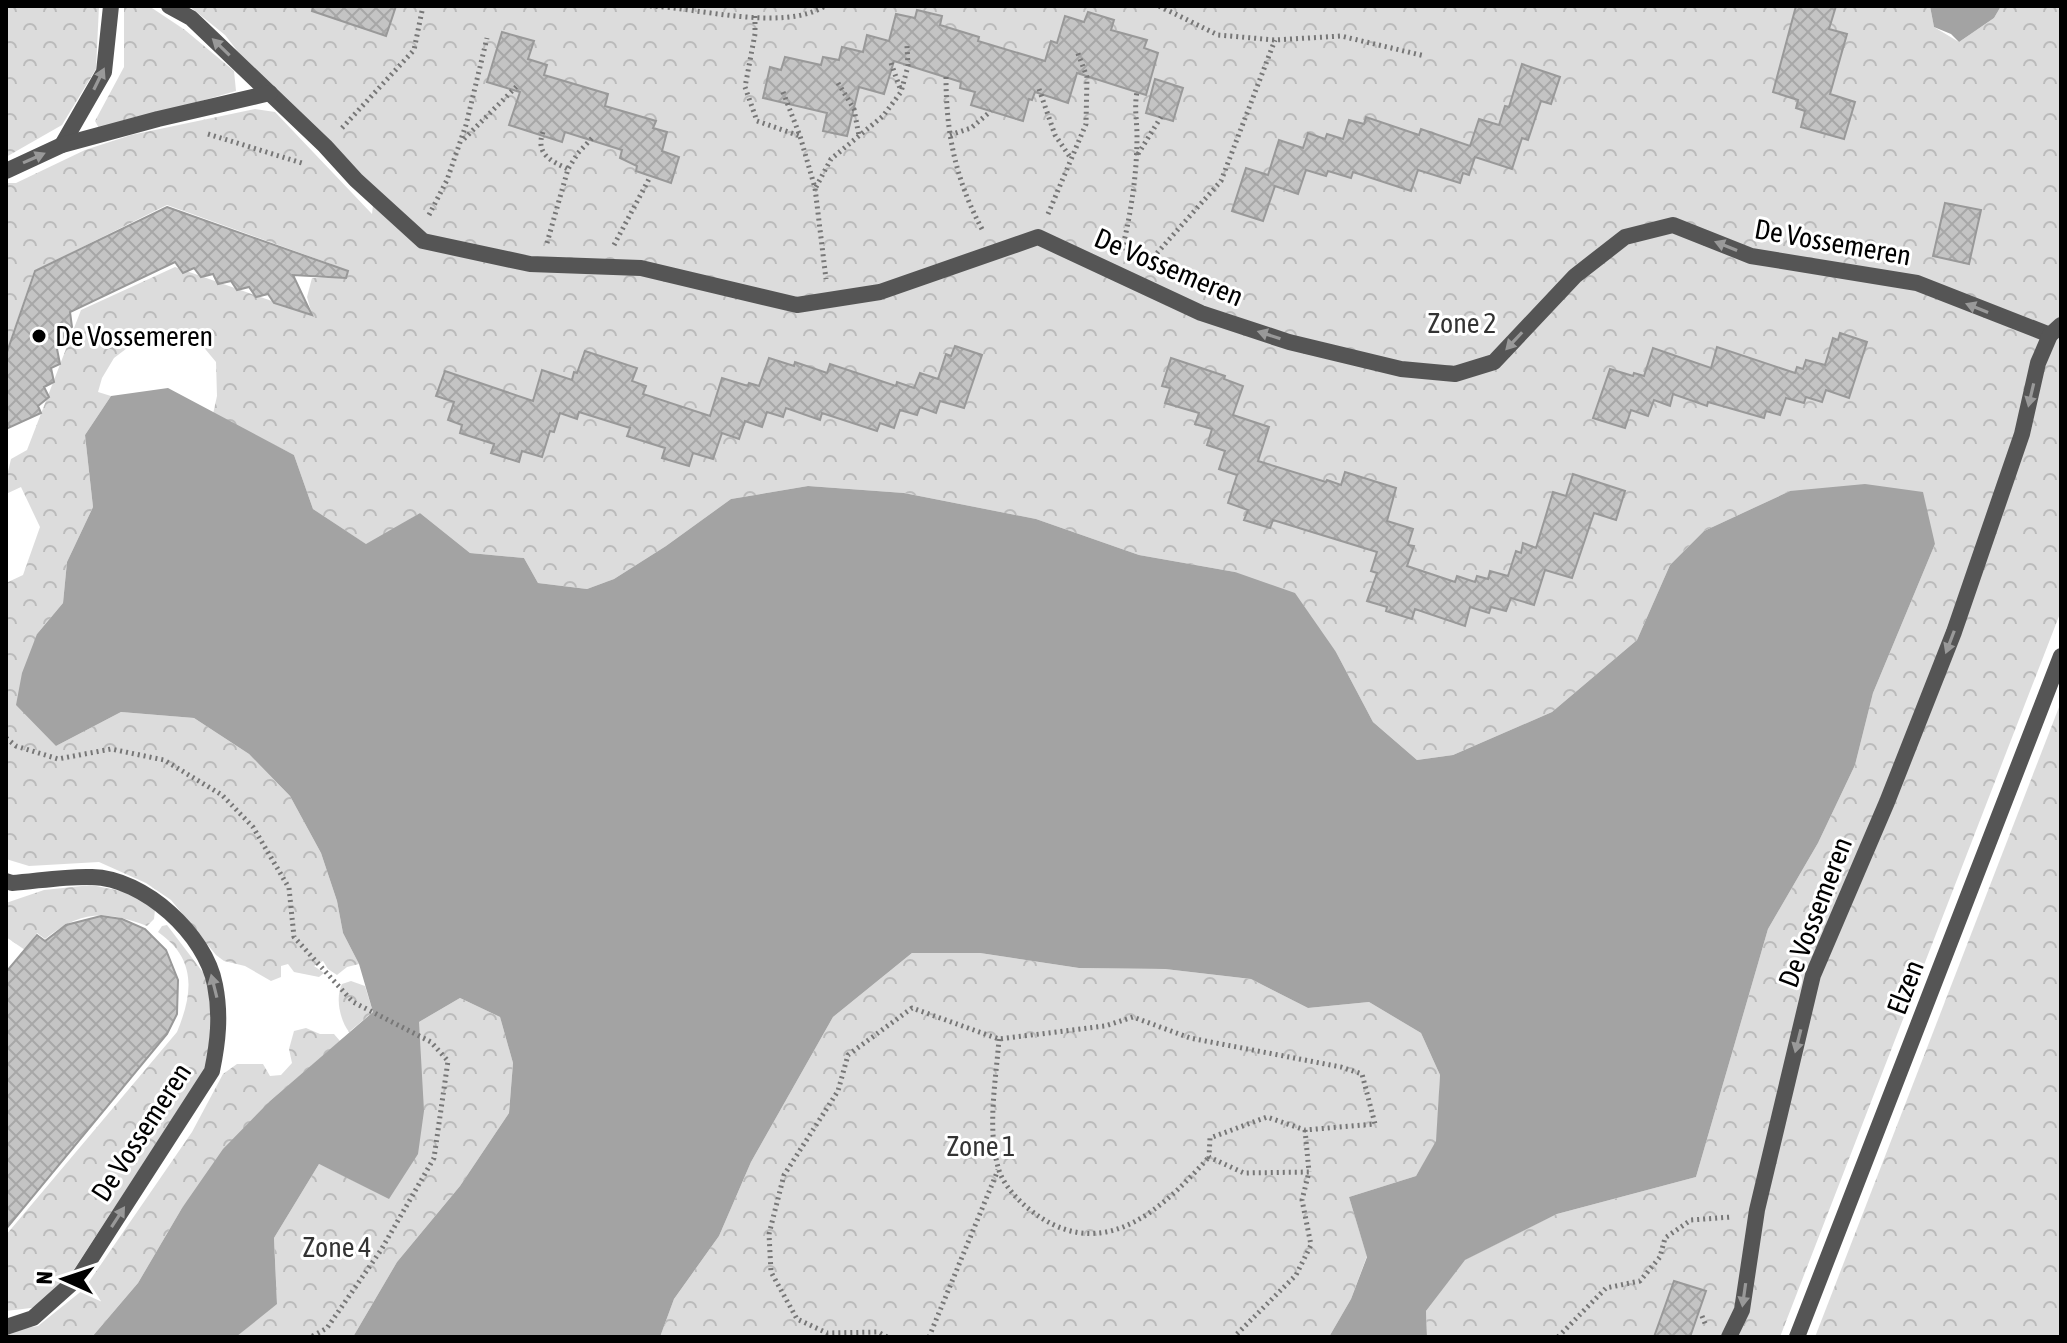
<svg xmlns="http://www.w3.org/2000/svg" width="2067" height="1343" font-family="'Asap Condensed',sans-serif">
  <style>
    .forest { fill: url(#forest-crowns) }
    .water { fill: #a3a3a3 }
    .building { fill: url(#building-cross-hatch); stroke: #999; stroke-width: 2 }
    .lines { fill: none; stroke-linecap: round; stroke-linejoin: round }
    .path { stroke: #777; stroke-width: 5; stroke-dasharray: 2 4; stroke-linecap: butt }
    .service { stroke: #555; stroke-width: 16 }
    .minor { stroke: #555; stroke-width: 16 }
    .oneway { fill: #999 }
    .poi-dot { fill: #000; stroke: #fff; stroke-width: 3 }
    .labels { text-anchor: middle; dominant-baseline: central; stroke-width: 6; stroke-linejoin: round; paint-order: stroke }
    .street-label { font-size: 28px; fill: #000; stroke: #fff }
    .park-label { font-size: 28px; fill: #333; stroke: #fff }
    .poi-label { font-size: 28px; fill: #000; stroke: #fff; text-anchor: start }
  </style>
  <defs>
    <pattern id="forest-crowns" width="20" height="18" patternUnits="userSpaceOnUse" patternTransform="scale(2)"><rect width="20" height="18" fill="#dcdcdc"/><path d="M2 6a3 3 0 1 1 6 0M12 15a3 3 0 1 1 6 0" fill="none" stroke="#bbb"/></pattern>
    <pattern id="building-cross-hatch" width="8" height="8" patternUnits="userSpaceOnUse" patternTransform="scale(2)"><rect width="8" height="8" fill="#c4c4c4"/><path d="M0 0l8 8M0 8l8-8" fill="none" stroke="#a7a7a7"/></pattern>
  </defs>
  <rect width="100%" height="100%" fill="#fff"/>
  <g class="forest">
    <polygon points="6,6 99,6 96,69 62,125 6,157"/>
    <polygon points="124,6 149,6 185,30 234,71 236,91 100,130 95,121 124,67"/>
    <polygon points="189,6 1930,6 1934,27 1959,42 1994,18 2001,6 2061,6 2061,611 1780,1337 1427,1337 1426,1311 1464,1260 1557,1214 1696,1177 1768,929 1818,843 1855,765 1873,693 1935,544 1790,491 1704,531 1670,565 1637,640 1552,712 1453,755 1417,760 1373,722 1336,652 1235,572 1139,555 1036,519 904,493 808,486 731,499 666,546 614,579 587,589 538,583 524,558 470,553 420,513 367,545 313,509 294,455 213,414 217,396 216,362 201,344 171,329 143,336 114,358 102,378 98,392 111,396 85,435 93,507 67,562 63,603 37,634 56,746 121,712 194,718 249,754 290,796 321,853 337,901 343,933 359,964 347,967 337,975 328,969 323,961 314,966 324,973 319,977 294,972 288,964 281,966 281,977 271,981 245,966 224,961 216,955 171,900 146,883 99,862 29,866 6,859 6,583 23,575 40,527 21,487 6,494 6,480 11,459 27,450 81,310 175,267 312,315 307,297 312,278 327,278 331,264 167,205 34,271 6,353 6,183 16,183 85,150 131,135 255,109 275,112 372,214 374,196 270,93 225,35"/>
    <polygon points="2061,702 2061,1337 1815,1337"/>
    <path d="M91,885L131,893L155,910L154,919L147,926C105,910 80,911 45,939L37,933L25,950L6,937V903L44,890Z"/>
    <path d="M167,925L205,975L215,1000L206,1067L73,1271L39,1307L6,1311V1235L177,1032C193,993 197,959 158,932L162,926Z"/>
    <polygon points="912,953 980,953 1079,968 1165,969 1251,979 1308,1008 1369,1002 1421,1033 1440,1075 1437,1141 1416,1176 1349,1197 1367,1256 1351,1299 1329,1337 660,1337 674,1299 719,1236 751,1162 833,1017"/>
    <path d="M351,981L365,986L373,1012L349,1032C340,1020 335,998 342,984Z"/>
    <polygon points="460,998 500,1017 513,1063 509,1113 460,1186 397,1262 353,1337 236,1337 277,1303 274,1238 319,1164 389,1198 419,1054 419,1022"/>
    <polygon points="306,1028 320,1034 334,1034 340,1041 270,1101 182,1208 138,1283 92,1337 6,1337 6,1331 38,1326 84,1289 192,1132 223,1074 237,1064 263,1064 270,1076 281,1075 292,1063 289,1049 294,1031"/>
  </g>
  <g class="water">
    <polygon points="1930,6 2001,6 1994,18 1959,42 1951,34 1934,27"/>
    <polygon points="168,388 294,455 313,509 366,544 420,513 470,553 524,558 538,583 587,589 614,579 666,546 731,499 808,486 904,493 1036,519 1139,555 1235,572 1295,593 1336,652 1373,722 1417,760 1453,755 1552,712 1637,640 1670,565 1704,531 1790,491 1865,484 1923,492 1935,544 1873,693 1855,765 1818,843 1768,929 1696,1177 1557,1214 1465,1260 1426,1311 1427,1337 1329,1337 1351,1299 1367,1257 1349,1197 1416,1176 1436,1141 1440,1075 1421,1033 1369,1002 1308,1008 1251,979 1165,969 1079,968 980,953 912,953 833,1017 751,1162 719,1236 674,1299 660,1337 353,1337 397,1262 460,1186 509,1113 513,1063 500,1017 460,998 419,1022 424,1111 418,1154 389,1199 319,1164 274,1238 277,1304 236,1337 92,1337 138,1283 182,1208 223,1149 270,1101 373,1012 359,964 343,933 337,901 321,853 290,796 249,754 194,718 121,712 56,746 16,705 22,673 37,634 63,603 67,562 93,507 85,435 111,396"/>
  </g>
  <g class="building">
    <polygon points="313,6 396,6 386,36 312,11"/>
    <polygon points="1796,6 1836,6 1829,29 1847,34 1830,94 1855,102 1844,139 1801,127 1805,111 1796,108 1798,100 1773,92"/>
    <polygon points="917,10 942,16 940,25 979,37 978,41 1045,61 1051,41 1057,43 1065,16 1084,22 1088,12 1114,20 1111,30 1147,40 1144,48 1158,53 1146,95 1077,73 1068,103 1035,92 1032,100 1029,99 1023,121 971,105 975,92 960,88 961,82 894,61 884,94 859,87 847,136 823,131 827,113 763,98 770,67 781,70 785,57 821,65 823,57 839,60 842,47 863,52 867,35 889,41 896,14 915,18"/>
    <polygon points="502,32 534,41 528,59 547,65 544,75 608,94 605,106 656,121 653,128 667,132 662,151 679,157 671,183 636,171 637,166 620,158 622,150 565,132 562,142 509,125 520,92 487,82"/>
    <polygon points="1522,64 1560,77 1551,104 1541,101 1528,140 1522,138 1512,169 1475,157 1469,175 1463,173 1460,183 1418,170 1411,191 1353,172 1351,178 1328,171 1326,176 1306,170 1298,194 1275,186 1263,221 1232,211 1246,168 1268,175 1279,140 1303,148 1308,133 1325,139 1327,134 1343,139 1349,120 1364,124 1366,117 1419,135 1421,129 1470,146 1479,119 1499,125 1505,106 1509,107"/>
    <polygon points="1155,79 1183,88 1173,121 1146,113"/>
    <polygon points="1945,203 1981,210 1969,264 1933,256"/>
    <polygon points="167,207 348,271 346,278 293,275 312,315 274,303 268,294 256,297 249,287 237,290 231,281 218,284 213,274 201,277 194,268 183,273 175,262 70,312 72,327 63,331 68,341 57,349 60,364 51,368 54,382 44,387 49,397 38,406 41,413 6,429 6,355 35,271"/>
    <polygon points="1840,333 1867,342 1849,398 1826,390 1822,402 1806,397 1804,403 1786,398 1780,415 1766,411 1764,418 1708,402 1707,406 1673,394 1670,406 1654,400 1648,416 1631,410 1625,428 1593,418 1610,369 1633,376 1634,373 1644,376 1653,348 1711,368 1717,347 1795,373 1797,367 1803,369 1806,360 1825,365 1833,338 1838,340"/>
    <polygon points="955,346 982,355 964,408 940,401 936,413 920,407 917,415 900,410 894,428 880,423 877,431 822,413 820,420 786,408 783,417 767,412 762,427 745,421 739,439 722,433 713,459 693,453 689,466 662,458 665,448 627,436 630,428 579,412 577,419 560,413 554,432 550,431 542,457 522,451 519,462 491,453 494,444 460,433 462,425 448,420 454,402 436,396 445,371 533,401 542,370 572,380 574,372 577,373 585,351 637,368 632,381 646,386 643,394 710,416 722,378 748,386 749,383 759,386 769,358 794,366 795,362 827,373 830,364 896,386 897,382 914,388 920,373 938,379 946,354 951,356"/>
    <polygon points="1171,358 1225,376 1224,379 1243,386 1233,415 1269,427 1258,461 1326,482 1327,480 1341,485 1345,472 1396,488 1387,521 1413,529 1408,545 1414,546 1407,566 1455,582 1457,576 1475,582 1477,576 1488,579 1490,571 1508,576 1516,551 1521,553 1523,543 1536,548 1553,492 1566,496 1573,474 1625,491 1616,520 1594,513 1572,578 1545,570 1534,605 1511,598 1506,611 1491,607 1489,613 1470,607 1465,626 1415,609 1412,619 1386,611 1387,607 1367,601 1377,573 1371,571 1377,552 1273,520 1270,528 1244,520 1248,510 1228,503 1237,475 1219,469 1225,451 1207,445 1212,429 1195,424 1199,413 1165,403 1170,388 1162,386"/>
    <polygon points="101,916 122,919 145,929 166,950 178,980 177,1014 167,1034 6,1229 6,972 37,935 45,941 66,925"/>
    <polygon points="1674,1281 1706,1291 1690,1337 1654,1337"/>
  </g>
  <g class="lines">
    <g class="path">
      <path d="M650,6C700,8 783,32 825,6"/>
      <polyline points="1159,6 1218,35 1275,40 1341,36 1425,56"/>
      <polyline points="755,16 755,34 745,87 757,121 800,136"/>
      <polyline points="891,63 901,91"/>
      <path d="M946,77C946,134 956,181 983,231"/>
      <polyline points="838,83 854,109 859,136"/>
      <polyline points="1039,89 1055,135 1070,157"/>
      <polyline points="783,92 800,136 815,188 826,279"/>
      <polyline points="342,128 414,50 423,6"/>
      <path d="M543,132C535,154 551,161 568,169"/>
      <polyline points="208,134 305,164"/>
      <polyline points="950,135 971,128 991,111"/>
      <polyline points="464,139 517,86"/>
      <polyline points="1138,154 1161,117"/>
      <polyline points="816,187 831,159 883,116 901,92 908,66 907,46"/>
      <polyline points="1048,214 1086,124 1087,77 1077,51"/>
      <polyline points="429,215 447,180 466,125 487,38"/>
      <polyline points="547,243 568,169 578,153 594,136"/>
      <polyline points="614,245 649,179"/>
      <path d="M1122,250C1131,213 1137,174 1137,136C1137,121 1134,108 1137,92"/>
      <polyline points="1149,262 1221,181 1275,40"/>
      <polyline points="6,738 16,746 58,759 111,749 164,760 222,795 253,827 289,888 294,937 353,1002 431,1042 448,1061 434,1158 381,1250 327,1328 311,1337"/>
      <path d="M999,1039C996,1080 987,1127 998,1167C1003,1187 1023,1206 1040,1217C1108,1262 1165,1206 1209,1157"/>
      <polyline points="1305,1130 1309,1172"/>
      <polyline points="1702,1316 1706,1326"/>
      <polyline points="887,1337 878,1332 827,1333 797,1319 771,1272 769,1234 784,1175 838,1091 848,1055 912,1008 999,1039 1105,1026 1133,1017 1190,1038 1341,1067 1362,1074 1375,1124 1305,1130 1267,1117 1210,1138 1209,1157 1244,1173 1309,1172 1302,1200 1311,1245 1296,1275 1234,1337"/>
      <polyline points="929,1337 998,1170"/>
      <polyline points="1558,1337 1606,1288 1640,1281 1660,1257 1665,1238 1691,1220 1731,1217"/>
    </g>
    <g class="service">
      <polyline points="169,6 191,18 325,146 356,180 423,241 530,264 641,268 797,305 880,292 1038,237 1201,313 1289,342 1401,369 1455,374 1494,362 1575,276 1625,237 1673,225 1751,256 1917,283 2050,335"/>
      <polyline points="62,145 104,72 111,6"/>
      <polyline points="6,171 62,145 158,119 270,93"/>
      <path d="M6,881L12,883C38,881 66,876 92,877C144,878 206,935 215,985C221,1015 218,1042 212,1071L79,1277L33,1318L6,1327"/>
      <polyline points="1729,1337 1742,1310 1757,1210 1813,975 1887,802 1954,632 2022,434 2038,363 2050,335 2061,325"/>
    </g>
    <polyline class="minor" points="1797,1337 2061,656"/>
  </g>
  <defs><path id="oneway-solid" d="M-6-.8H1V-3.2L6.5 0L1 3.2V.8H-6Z" transform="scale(2)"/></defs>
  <g class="oneway">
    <use href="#oneway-solid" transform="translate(221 47) rotate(-136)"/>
    <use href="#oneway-solid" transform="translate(99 79) rotate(-64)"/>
    <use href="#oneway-solid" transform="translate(34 158) rotate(-24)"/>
    <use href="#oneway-solid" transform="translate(1726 246) rotate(-158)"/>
    <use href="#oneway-solid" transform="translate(1977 308) rotate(-158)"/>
    <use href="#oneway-solid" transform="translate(1269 335) rotate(-162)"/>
    <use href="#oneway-solid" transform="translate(1514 341) rotate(133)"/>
    <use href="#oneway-solid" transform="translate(2031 395) rotate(103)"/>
    <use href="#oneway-solid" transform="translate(1950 642) rotate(111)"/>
    <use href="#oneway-solid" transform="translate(214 986) rotate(-104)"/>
    <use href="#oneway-solid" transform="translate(1798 1041) rotate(104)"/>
    <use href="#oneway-solid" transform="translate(118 1217) rotate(-57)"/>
    <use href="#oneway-solid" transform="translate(1744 1295) rotate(98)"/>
  </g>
  <circle class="poi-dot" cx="39" cy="336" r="8"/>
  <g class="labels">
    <g class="street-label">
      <text transform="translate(1833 242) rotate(10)">De Vossemeren</text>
      <text transform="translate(1169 267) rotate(23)">De Vossemeren</text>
      <text transform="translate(1815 912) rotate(-69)">De Vossemeren</text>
      <text transform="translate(1905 987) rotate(-69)">Elzen</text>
      <text transform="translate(141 1132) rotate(-57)">De Vossemeren</text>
    </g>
    <g class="park-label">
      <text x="1462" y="323">Zone 2</text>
      <text x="981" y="1146">Zone 1</text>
      <text x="337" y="1247">Zone 4</text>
    </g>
    <g class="poi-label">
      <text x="55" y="336">De Vossemeren</text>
    </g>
  </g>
  <rect width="2067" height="1343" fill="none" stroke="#000000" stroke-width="16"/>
  <g transform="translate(64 1279) rotate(273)" stroke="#ffffff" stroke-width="6" paint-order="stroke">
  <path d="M0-6L14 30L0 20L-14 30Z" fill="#000000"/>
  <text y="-12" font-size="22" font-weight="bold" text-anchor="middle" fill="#000000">N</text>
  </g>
</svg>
